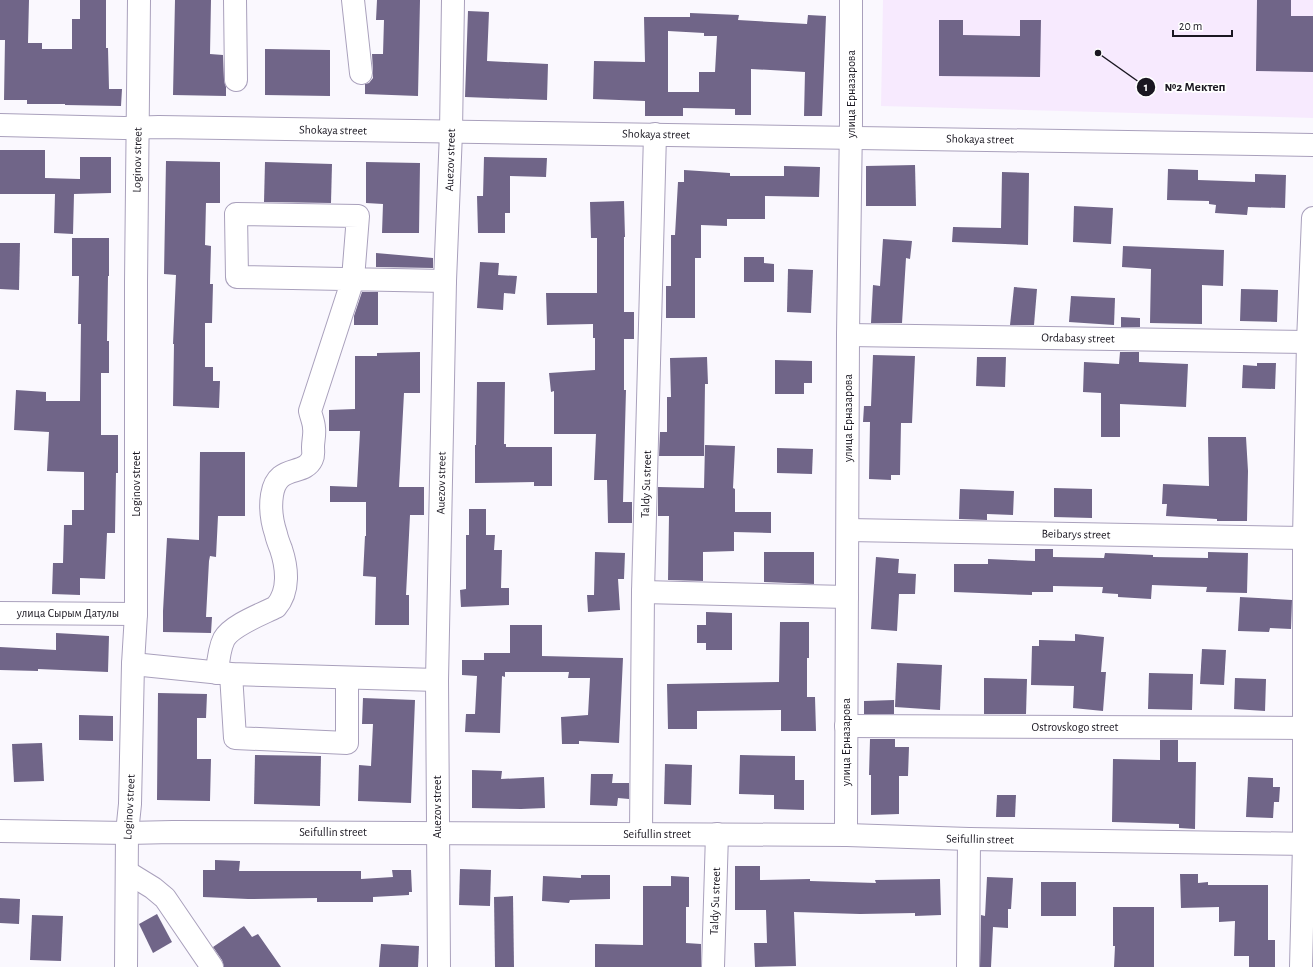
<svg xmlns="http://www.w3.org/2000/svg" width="1313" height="967" font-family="'Alegreya Sans',sans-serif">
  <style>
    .education { fill: #f7eafe }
    .building { fill: #706588; fill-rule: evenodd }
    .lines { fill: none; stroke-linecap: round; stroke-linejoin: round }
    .street-casing { stroke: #a9a0bc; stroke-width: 24 }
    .secondary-casing { stroke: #a9a0bc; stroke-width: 24 }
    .street { stroke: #fff; stroke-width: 22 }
    .secondary { stroke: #fff; stroke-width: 22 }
    .labels { text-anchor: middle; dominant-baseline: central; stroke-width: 3.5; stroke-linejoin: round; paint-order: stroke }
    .street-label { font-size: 12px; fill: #1a1721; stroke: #fff }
    .leader { fill: none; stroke: #1a1721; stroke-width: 1.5 }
    .callout-dot { fill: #1a1721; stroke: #fff; stroke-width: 1.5 }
    .mark-label { font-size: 12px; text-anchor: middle; font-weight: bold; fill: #fff }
    .callout-label { font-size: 13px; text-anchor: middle; font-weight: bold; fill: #1a1721; stroke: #fff; stroke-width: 3.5; stroke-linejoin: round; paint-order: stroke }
  </style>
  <rect width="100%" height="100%" fill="#faf8fe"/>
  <polygon class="education" points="883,0 1313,0 1313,118 881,106"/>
  <g class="building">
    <polygon points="0,0 29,0 28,43 42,43 42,49 72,49 72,19 80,19 80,0 106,0 106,48 108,48 109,89 122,89 121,106 65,105 65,104 27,104 27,100 4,100 5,40 0,40"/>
    <polygon points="175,0 211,0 210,54 223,55 224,80 226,87 226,96 173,95"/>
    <polygon points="377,0 420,0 418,96 365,94 365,84 369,83 373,78 373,72 372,54 383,54 384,20 376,20"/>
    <polygon points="1257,0 1291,0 1291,16 1313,16 1313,72 1256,71"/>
    <polygon points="468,11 489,12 487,61 548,64 547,100 465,97"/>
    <path d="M690,13L739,15L738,20L807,24L808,15L826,16L822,116H804L805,72L751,69V115H735V109L683,108V116H645V101L593,99L594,61L645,62L644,17H690ZM668,31L704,33V36H717L715,72H699V92H668Z"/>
    <polygon points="939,20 963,20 963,35 1020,36 1020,20 1041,20 1040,77 939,76"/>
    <polygon points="265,49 330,50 330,96 265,95"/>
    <polygon points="0,150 45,150 45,178 80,179 80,157 111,157 111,193 74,194 73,234 54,233 55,194 0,194"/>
    <polygon points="484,157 547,158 546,177 510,176 510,213 505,213 505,233 478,233 477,196 483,196"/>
    <polygon points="166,161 220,162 220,203 206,203 205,245 211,246 210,284 213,284 212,323 205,323 205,367 213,367 213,381 220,381 219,408 173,406 174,344 173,344 176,275 164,274"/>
    <polygon points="265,162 332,164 331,203 264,202"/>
    <polygon points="366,162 420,163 419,233 382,233 383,204 366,203"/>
    <polygon points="915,165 916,206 866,206 866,166"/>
    <polygon points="784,166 820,167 819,197 765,196 765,219 727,219 727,226 701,225 701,258 695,258 695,318 666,318 666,286 671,286 671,235 675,235 678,182 684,182 684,170 730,173 730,176 784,176"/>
    <polygon points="1168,169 1198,170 1198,180 1255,182 1255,174 1286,175 1285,208 1248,207 1247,215 1215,213 1216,205 1209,204 1209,201 1167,200"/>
    <polygon points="1002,172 1029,173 1028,245 952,242 953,227 1001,228"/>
    <polygon points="624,201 625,237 624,237 624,312 634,312 634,339 624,339 624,390 626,390 623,502 632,502 632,523 608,523 607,480 594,480 596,434 554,434 554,391 551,392 549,373 595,370 595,338 593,338 593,324 547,325 546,293 597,293 597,238 591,238 590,202"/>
    <polygon points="1074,206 1113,208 1111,244 1073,242"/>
    <polygon points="72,238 109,238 109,276 108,276 107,341 109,341 109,373 101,373 101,435 118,435 118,473 116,473 115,533 107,533 105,579 80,578 80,595 52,594 53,563 63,563 64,525 72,525 72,510 84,510 84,472 47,471 49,432 14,430 16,390 46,392 46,401 80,401 81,324 78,324 79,276 72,276"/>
    <polygon points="883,239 912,241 910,259 906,258 902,323 871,323 873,285 880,286"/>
    <polygon points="0,243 20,243 19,290 0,289"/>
    <polygon points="1123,246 1224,250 1223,286 1202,285 1202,324 1150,323 1151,269 1122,267"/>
    <polygon points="376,253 433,258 433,268 376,267"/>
    <polygon points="744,257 764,257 764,263 774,264 774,282 744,282"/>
    <polygon points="480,262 499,263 498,275 517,276 515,294 504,293 503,310 477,308"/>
    <polygon points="788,269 813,270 811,313 787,312"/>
    <polygon points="1014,287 1037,289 1034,325 1010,325"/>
    <polygon points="1241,289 1278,290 1277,322 1240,321"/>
    <polygon points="362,292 378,292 378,325 354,325 354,316"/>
    <polygon points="1071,296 1115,298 1114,325 1069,322"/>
    <polygon points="1121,317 1140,318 1140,327 1121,327"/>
    <polygon points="420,352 420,393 404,393 399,487 424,487 424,515 410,515 406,595 409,595 409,625 375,625 376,577 363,576 365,536 366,536 366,502 330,502 330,486 357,487 360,431 329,431 329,410 355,409 355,356 377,356 377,353"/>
    <polygon points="1120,352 1139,352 1139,362 1188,364 1186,407 1120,404 1120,437 1101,437 1101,393 1083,392 1084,362 1119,364"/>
    <polygon points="873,355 915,356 912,423 901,423 900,475 891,475 891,480 869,479 870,422 863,422 864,406 871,406"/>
    <polygon points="707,357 708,384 705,384 704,456 659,456 660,432 667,432 667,397 671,397 670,358"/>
    <polygon points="977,357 1006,357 1005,387 976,386"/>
    <polygon points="775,360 812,361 812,383 804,383 804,394 775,394"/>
    <polygon points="1257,363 1276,363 1275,389 1242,388 1243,365 1257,366"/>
    <polygon points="477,382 505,382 504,444 506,444 506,447 552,447 552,486 534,486 534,482 475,483 475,445 476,445"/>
    <polygon points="1208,437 1246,437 1248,471 1247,521 1217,521 1217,519 1166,516 1167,504 1162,504 1163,484 1209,486"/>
    <polygon points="705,445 735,446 733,488 735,489 735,512 771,512 771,533 734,532 734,551 703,552 703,581 668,580 669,516 658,516 658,487 704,488"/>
    <polygon points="777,448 813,449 812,474 777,473"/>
    <polygon points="200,452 245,452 245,516 218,516 216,557 210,556 209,561 206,617 212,617 211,633 163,632 163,611 167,538 199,540"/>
    <polygon points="1054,488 1092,489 1092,518 1054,517"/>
    <polygon points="960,489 1014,491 1013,515 987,514 987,520 959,519"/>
    <polygon points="469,509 486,509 486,535 495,535 494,550 502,550 501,588 509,588 509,605 461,607 460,590 466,589 466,535 469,535"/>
    <polygon points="1035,549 1053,549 1053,557 1104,558 1105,553 1153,555 1153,557 1208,558 1208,552 1248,553 1247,593 1206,592 1207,587 1152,585 1151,599 1118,597 1118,594 1102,593 1103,587 1053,586 1053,592 1032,592 1032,595 954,592 954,564 988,564 988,559 1035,561"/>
    <polygon points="595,552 625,553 624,579 618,579 620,610 588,612 587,595 594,595"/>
    <polygon points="764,552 814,552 814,584 764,582"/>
    <polygon points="876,557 899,559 898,573 916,574 915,594 899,594 897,631 871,629"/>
    <polygon points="1240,597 1292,600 1291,629 1270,628 1269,632 1238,631"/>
    <polygon points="706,612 732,613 732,650 706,650 706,643 697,643 697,625 706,625"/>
    <polygon points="780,622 809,622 809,658 807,658 807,697 815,697 816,731 781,731 781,710 697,711 697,729 668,729 667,684 779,682"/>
    <polygon points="510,625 542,625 542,656 623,658 619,743 579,741 579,744 562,744 561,717 588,715 590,678 568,678 569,672 505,672 505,677 502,676 500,733 465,732 466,714 475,714 477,676 462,675 462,660 484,660 484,653 510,653"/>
    <polygon points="56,633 109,636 108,672 38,669 38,671 0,670 0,647 56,650"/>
    <polygon points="1075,634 1104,637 1101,672 1106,672 1103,711 1073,708 1074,686 1031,685 1032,646 1039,646 1039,640 1075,641"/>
    <polygon points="1202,649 1226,650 1224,685 1200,684"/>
    <polygon points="897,663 942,665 940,710 895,707"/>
    <polygon points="1149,673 1193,674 1192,710 1148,709"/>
    <polygon points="984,678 1027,679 1026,714 984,714"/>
    <polygon points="1235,678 1266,679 1265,711 1234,709"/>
    <polygon points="158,693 207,694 206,718 197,718 197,759 211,759 210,801 157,800"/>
    <polygon points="363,698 415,700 411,803 358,801 359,765 371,766 373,724 362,724"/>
    <polygon points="894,700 894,714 864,714 864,701"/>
    <polygon points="79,715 113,716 113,741 79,740"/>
    <polygon points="870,739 895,739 895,747 909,747 908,776 899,776 899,814 871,815 871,775 869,775"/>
    <polygon points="1160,740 1178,740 1178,762 1196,762 1195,829 1179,828 1179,824 1112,822 1113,759 1160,760"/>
    <polygon points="42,743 44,781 14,782 12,744"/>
    <polygon points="255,755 321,756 320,806 254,804"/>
    <polygon points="740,755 795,756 795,780 804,780 804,810 774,809 774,795 739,794"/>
    <polygon points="665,764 692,765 691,805 664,804"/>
    <polygon points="472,770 502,771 501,779 544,777 545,808 521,809 472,808"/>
    <polygon points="591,774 613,774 612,783 629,783 629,799 618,798 617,806 590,805"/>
    <polygon points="1248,777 1273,778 1273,787 1280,787 1279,802 1274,802 1273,818 1246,817"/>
    <polygon points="997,795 1016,795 1015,817 996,817"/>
    <polygon points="215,860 240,861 239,871 361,871 361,879 393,877 392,870 411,870 412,892 409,892 409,895 373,897 373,902 317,902 317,898 248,899 203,897 203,870 215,870"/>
    <polygon points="735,866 760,866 760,880 810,879 810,881 876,883 875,880 940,879 941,915 915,916 915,913 860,914 794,912 796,966 755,967 754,943 767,943 766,910 735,910"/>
    <polygon points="460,869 491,870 490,906 459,905"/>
    <polygon points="1180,874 1198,874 1198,883 1208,882 1208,885 1268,885 1268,940 1275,940 1275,967 1249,967 1249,956 1234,956 1235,921 1219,922 1219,907 1181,908"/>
    <polygon points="581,875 610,875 610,899 570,900 569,903 542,901 543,876 581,878"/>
    <polygon points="671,876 689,877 689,907 686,907 686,943 701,944 701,967 595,967 595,944 643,945 643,886 671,886"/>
    <polygon points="987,877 1013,878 1011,909 1008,909 1008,928 993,927 991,967 980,967 981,915 985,916"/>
    <rect x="1041" y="882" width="35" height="34"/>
    <polygon points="513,896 514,967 495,967 494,897"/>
    <polygon points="0,898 20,899 19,924 0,923"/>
    <polygon points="1113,907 1154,907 1154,967 1114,967 1115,946 1113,946"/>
    <polygon points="157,914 172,942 153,953 139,924"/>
    <polygon points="32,915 63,916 61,961 30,960"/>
    <polygon points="244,926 252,937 258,934 281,967 224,967 222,960 213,947"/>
    <polygon points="381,944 419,946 418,967 379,967"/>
  </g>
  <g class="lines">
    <g class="street-casing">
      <g id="street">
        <polyline points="235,0 236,80"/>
        <polyline points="353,0 361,73"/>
        <polyline points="0,125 124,128 159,127 1313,145"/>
        <polyline points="848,335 1308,342"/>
        <polyline points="848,530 1304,538"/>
        <polyline points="643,592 847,597"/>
        <polyline points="0,613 136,614"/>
        <polyline points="133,664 231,674 437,680"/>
        <path d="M217,673C218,662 219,649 224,639C232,625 262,614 276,607C290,591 287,567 281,549C279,544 277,539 276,534C272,522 270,508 272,495C277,463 304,477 312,459C314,455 313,451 313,447C313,441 315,434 314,428C314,423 311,416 310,411L353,279L358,216L236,214L237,277L445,281"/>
        <polyline points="231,674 235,738 347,743 347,678"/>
        <polyline points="846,726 1304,728"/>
        <polyline points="641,834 643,592 655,134"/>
        <polyline points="847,835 846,825 848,335 851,122 851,0"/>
        <polyline points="127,872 153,888 165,898 212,967"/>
        <polyline points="126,967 127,833 130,804 133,664 136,614 136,282 139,0"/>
        <polyline points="439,967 437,680 445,281 451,132 453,0"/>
        <polyline points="713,967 717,834"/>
        <polyline points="968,967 969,839"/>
        <polyline points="1301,967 1304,844 1304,538 1308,342 1313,218"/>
      </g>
    </g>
    <g class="secondary-casing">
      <polyline id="secondary" points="0,831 127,833 173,832 847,835 969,839 1313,844"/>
    </g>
    <use href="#street" class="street"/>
    <use href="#secondary" class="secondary"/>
  </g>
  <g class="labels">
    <g class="street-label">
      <text transform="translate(851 94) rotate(-90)">улица Ерназарова</text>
      <text transform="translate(333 130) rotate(1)">Shokaya street</text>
      <text transform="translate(656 134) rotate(1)">Shokaya street</text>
      <text transform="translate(980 139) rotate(1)">Shokaya street</text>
      <text transform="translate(137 160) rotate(-89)">Loginov street</text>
      <text transform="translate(450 160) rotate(-88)">Auezov street</text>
      <text transform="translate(1078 338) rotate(1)">Ordabasy street</text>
      <text transform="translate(848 418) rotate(-90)">улица Ерназарова</text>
      <text transform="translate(441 483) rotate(-89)">Auezov street</text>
      <text transform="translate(136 484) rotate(-90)">Loginov street</text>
      <text transform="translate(646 484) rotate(-88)">Taldy Su street</text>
      <text transform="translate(1076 534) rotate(1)">Beibarys street</text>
      <text x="68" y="613">улица Сырым Датулы</text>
      <text x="1075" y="727">Ostrovskogo street</text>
      <text transform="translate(846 742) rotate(-90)">улица Ерназарова</text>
      <text transform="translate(129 807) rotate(-87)">Loginov street</text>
      <text transform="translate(437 807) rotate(-90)">Auezov street</text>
      <text x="333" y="832">Seifullin street</text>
      <text x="657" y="834">Seifullin street</text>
      <text transform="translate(980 839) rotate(1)">Seifullin street</text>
      <text transform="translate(715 901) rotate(-88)">Taldy Su street</text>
    </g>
  </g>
  <path class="leader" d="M1098 53L1146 87"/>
  <g class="callout-dot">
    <circle cx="1098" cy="53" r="4"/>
    <circle cx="1146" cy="87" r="10"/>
  </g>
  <g class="mark-label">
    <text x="1146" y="91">1</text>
  </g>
  <g class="callout-label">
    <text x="1195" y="91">№2 Мектеп</text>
  </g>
  <path d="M1173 30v6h59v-6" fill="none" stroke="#1a1721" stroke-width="2"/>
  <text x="1179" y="30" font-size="12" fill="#1a1721" stroke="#ffffff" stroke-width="3" paint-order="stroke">20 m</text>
</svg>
